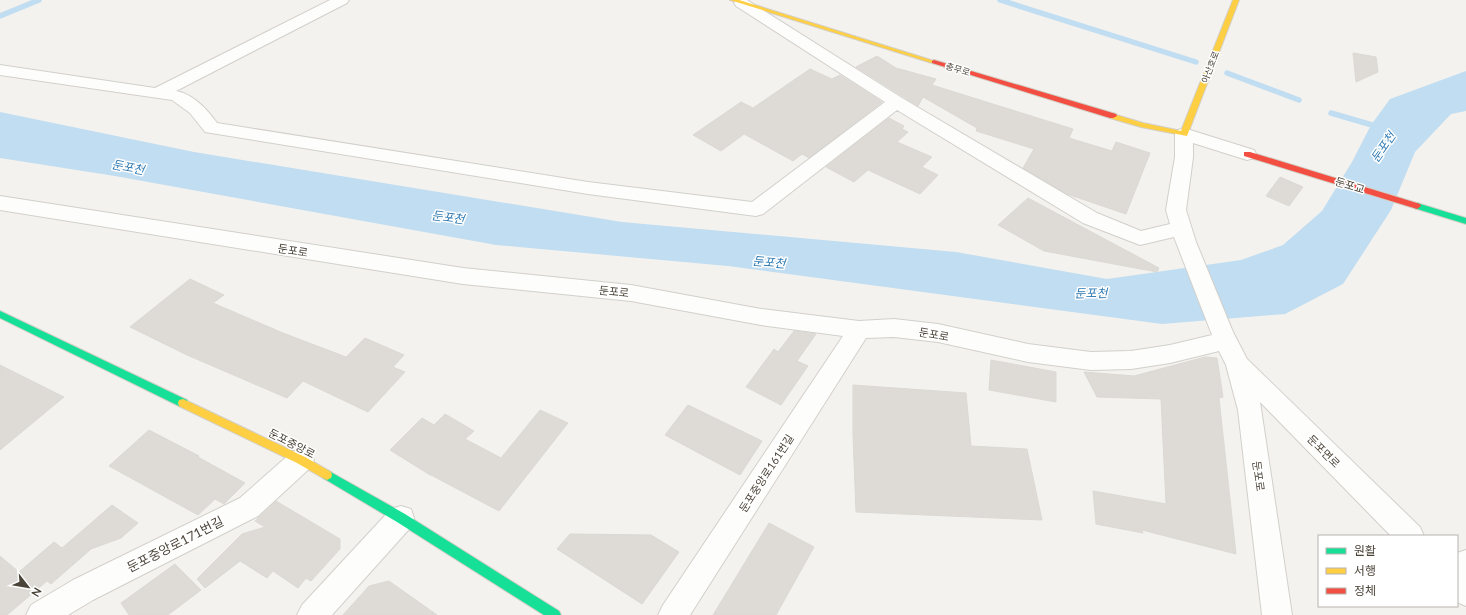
<svg xmlns="http://www.w3.org/2000/svg" width="1466" height="615" font-family="Lato,'Noto Sans KR',sans-serif">
  <style>
    .water { fill: #c0ddf1 }
    .lines { fill: none; stroke-linecap: round; stroke-linejoin: round }
    .stream { stroke: #c0ddf1; stroke-width: 5.5 }
    .building { fill: #dedbd6; stroke: #dcd9d4 }
    .street-casing { stroke: #d2d0cb; stroke-width: 2 }
    .fast-casing { stroke: #d3cfc5; stroke-width: 2 }
    .slow-casing { stroke: #d3cfc5; stroke-width: 2 }
    .jam-casing { stroke: #d3cfc5; stroke-width: 2 }
    .street { fill: #fdfdfc; fill-rule: evenodd }
    .fast { fill: #16e098; fill-rule: evenodd }
    .slow { fill: #ffcf43; fill-rule: evenodd }
    .jam { fill: #f24e42; fill-rule: evenodd }
    .labels { text-anchor: middle; dominant-baseline: central; stroke-width: 3; stroke-linejoin: round; paint-order: stroke }
    .far-street-label { font-size: 9px; fill: #4b4439; stroke: #fff }
    .street-label { font-size: 11px; fill: #4b4439; stroke: #fff }
    .water-label { font-size: 12px; font-style: italic; fill: #2e7ab2; stroke: #fff }
    .near-street-label { font-size: 13px; fill: #4b4439; stroke: #fff }
  </style>
  <rect width="100%" height="100%" fill="#f4f2ee"/>
  <polygon class="water" points="1466,71 1466,111 1451,114 1415,152 1391,210 1343,284 1285,314 1162,324 728,266 496,245 115,176 0,158 0,112 194,152 622,222 956,252 1107,279 1241,260 1283,245 1322,211 1352,162 1371,125 1390,99"/>
  <g class="lines">
    <g class="stream">
      <polyline points="1000,0 1196,62"/>
      <polyline points="0,16 39,0"/>
      <polyline points="1227,73 1299,100"/>
      <polyline points="1331,113 1379,127"/>
    </g>
  </g>
  <g class="building">
    <polygon points="1353,53 1376,57 1378,72 1356,82"/>
    <polygon points="877,56 896,68 936,79 932,85 1073,129 1069,138 1112,151 1116,142 1150,153 1126,214 1067,194 1023,168 1034,149 976,131 977,128 923,97 918,106 856,67"/>
    <polygon points="810,69 832,79 840,75 882,102 881,103 809,158 802,154 793,161 744,134 721,151 693,135 741,102 753,108"/>
    <polygon points="889,118 904,126 902,129 908,132 897,142 932,157 922,167 938,175 920,194 868,170 854,182 826,167"/>
    <polygon points="1280,177 1303,187 1289,206 1266,196"/>
    <polygon points="1028,198 1159,268 1157,272 1044,251 998,225"/>
    <polygon points="190,279 224,295 213,303 283,333 346,357 365,338 404,355 393,367 405,372 368,412 303,381 287,398 187,355 130,327"/>
    <polygon points="794,331 816,334 797,361 808,366 781,405 746,387 774,349 778,352"/>
    <polygon points="1205,357 1217,358 1223,397 1219,398 1236,554 1142,530 1143,533 1096,524 1093,491 1166,504 1161,399 1097,397 1084,372 1134,376"/>
    <polygon points="991,360 1056,372 1056,402 989,390"/>
    <polygon points="0,365 64,397 0,450"/>
    <polygon points="853,385 966,393 971,446 1027,449 1042,520 856,512 853,435"/>
    <polygon points="688,405 762,441 740,475 665,435"/>
    <polygon points="540,410 568,423 499,511 431,475 430,475 390,450 422,418 434,425 445,414 474,431 465,439 501,458"/>
    <polygon points="149,430 199,456 198,457 245,483 224,504 215,499 198,515 109,466"/>
    <polygon points="276,501 340,539 340,549 311,581 306,578 298,588 273,571 267,578 240,561 205,588 197,579 242,534 265,527 255,521"/>
    <polygon points="112,505 138,523 121,538 91,549 51,584 47,581 7,615 0,615 0,556 19,572 54,542 62,548"/>
    <polygon points="769,523 814,547 776,615 713,615"/>
    <polygon points="570,534 651,535 679,552 642,604 557,549"/>
    <polygon points="175,564 201,590 168,615 129,615 121,603"/>
    <polygon points="389,581 437,615 343,615 369,586"/>
  </g>
  <g class="lines">
    <g class="street-casing">
      <g id="street">
        <path d="M330,0H349L347,3L176,91C193,94 207,109 217,123L588,182L752,202L885,102L736,6L734,3L736,0H747L902,98L1097,213L1141,231L1170,224L1166,210L1175,157V134L1178,130L1184,128L1190,130L1254,150L1256,154L1254,158L1247,160L1193,143V157L1186,210L1196,242L1233,332L1247,359L1420,527L1424,536H1391L1260,402L1292,615H1262L1238,410L1226,365L1219,351L1170,363L1131,369L1091,370L1028,362L938,342L894,337L866,338L690,615H658L663,605L843,336L761,325L631,301L463,284L0,210V196L463,268L631,285L761,309L859,321L894,319L938,324L1028,344L1091,352L1131,351L1170,345L1212,335L1174,237L1140,245L1083,223L897,110L763,214L756,216L588,194L211,133L205,132L190,113L172,100L0,75V65L155,88Z"/>
        <polygon points="301,449 310,452 314,460 310,468 258,516 93,600 68,615 26,615 31,605 73,580 240,498 292,452"/>
        <polygon points="401,506 411,509 414,518 411,527 332,615 297,615 302,605 391,509"/>
        <polygon points="1466,550 1466,606 1457,602 1457,553"/>
      </g>
    </g>
    <g class="fast-casing">
      <g id="fast">
        <polygon points="1417,203 1466,218 1466,224 1414,208 1413,206 1414,204"/>
        <polygon points="0,311 187,400 188,403 187,406 183,407 179,406 0,318"/>
        <polygon points="327,470 405,514 559,611 561,615 544,615 397,522 323,478 322,475 323,472"/>
      </g>
    </g>
    <g class="slow-casing">
      <g id="slow">
        <polygon points="730,0 739,0 937,62 936,63 932,63"/>
        <polygon points="1233,0 1239,0 1187,136 1141,127 1110,118 1110,114 1113,114 1143,123 1181,131"/>
        <polygon points="183,399 305,457 331,472 332,475 331,478 327,480 323,478 297,463 179,406 178,403 179,400"/>
      </g>
    </g>
    <g class="jam-casing">
      <g id="jam">
        <polygon points="934,60 1116,114 1117,116 1113,118 1110,118 932,63 932,61"/>
        <polygon points="1244,152 1250,152 1420,204 1421,206 1417,209 1414,208 1244,156"/>
      </g>
    </g>
    <use href="#street" class="street"/>
    <use href="#fast" class="fast"/>
    <use href="#slow" class="slow"/>
    <use href="#jam" class="jam"/>
  </g>
  <g class="labels">
    <g class="far-street-label">
      <text transform="translate(1210 67) rotate(-69)">아산호로</text>
      <text transform="translate(958 69) rotate(17)">충무로</text>
    </g>
    <g class="street-label">
      <text transform="translate(1350 185) rotate(17)">둔포교</text>
      <text transform="translate(293 250) rotate(9)">둔포로</text>
      <text transform="translate(614 291) rotate(6)">둔포로</text>
      <text transform="translate(934 334) rotate(10)">둔포로</text>
      <text transform="translate(292 443) rotate(27)">둔포중앙로</text>
      <text transform="translate(1324 451) rotate(45)">둔포면로</text>
      <text transform="translate(766 473) rotate(-57)">둔포중앙로161번길</text>
      <text transform="translate(1259 476) rotate(82)">둔포로</text>
    </g>
    <g class="water-label">
      <text transform="translate(1383 147) rotate(-55)">둔포천</text>
      <text transform="translate(128 167) rotate(11)">둔포천</text>
      <text transform="translate(448 217) rotate(8)">둔포천</text>
      <text transform="translate(769 262) rotate(5)">둔포천</text>
      <text transform="translate(1091 293) rotate(-1)">둔포천</text>
    </g>
    <g class="near-street-label">
      <text transform="translate(175 544) rotate(-27)">둔포중앙로171번길</text>
    </g>
  </g>
  <rect x="1318" y="535" width="140" height="72" fill="#ffffff" stroke="#b7b4b0"/>
  <rect x="1326" y="548" width="20" height="6" fill="#16e098" stroke="#b7b4b0"/>
  <text x="1354" y="555" font-size="12" fill="#4b4439">원활</text>
  <rect x="1326" y="568" width="20" height="6" fill="#ffcf43" stroke="#b7b4b0"/>
  <text x="1354" y="575" font-size="12" fill="#4b4439">서행</text>
  <rect x="1326" y="588" width="20" height="6" fill="#f24e42" stroke="#b7b4b0"/>
  <text x="1354" y="595" font-size="12" fill="#4b4439">정체</text>
  <g transform="translate(28 587) rotate(121)" stroke="#ffffff" stroke-width="3" paint-order="stroke">
  <path d="M0-3L7 15L0 10L-7 15Z" fill="#4b4439"/>
  <text y="-6" font-size="11" font-weight="bold" text-anchor="middle" fill="#4b4439">N</text>
  </g>
</svg>
